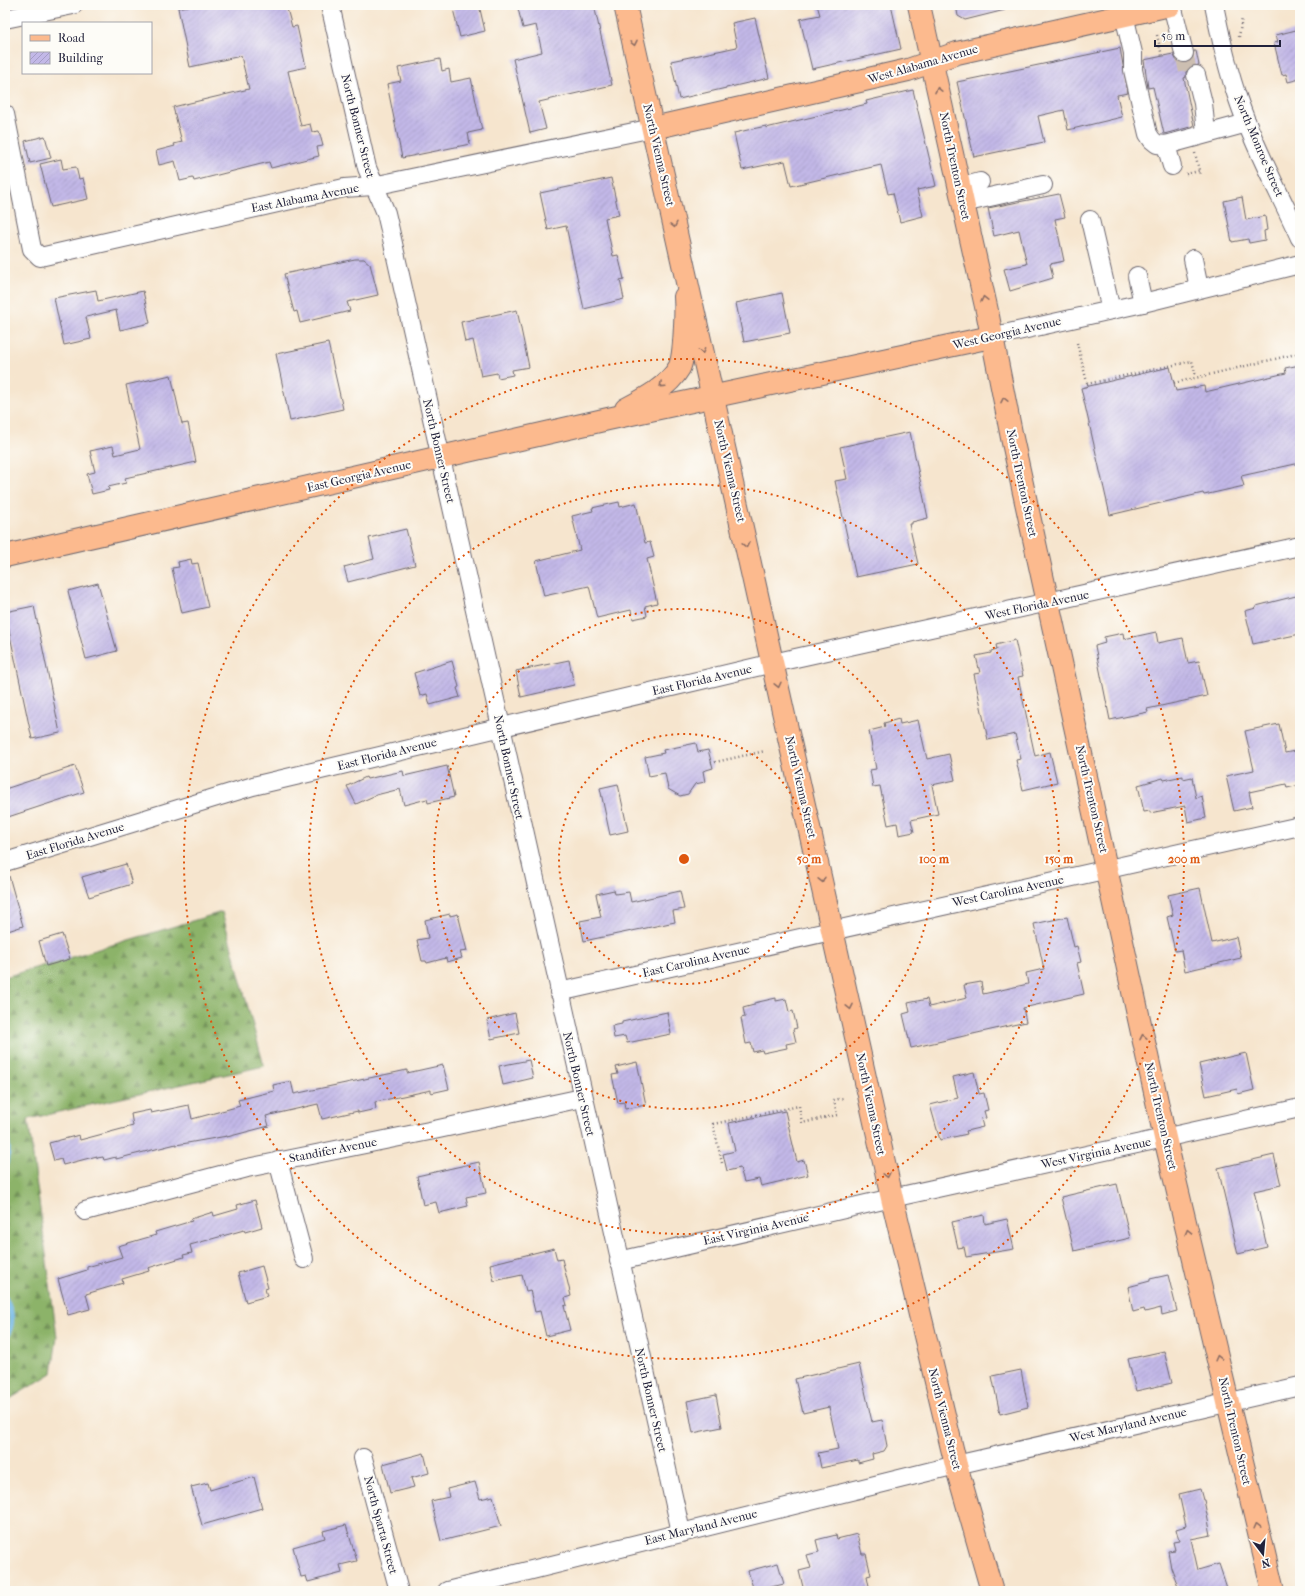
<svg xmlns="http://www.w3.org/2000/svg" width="1305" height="1596" font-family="'IM FELL French Canon',serif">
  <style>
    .forest { fill: url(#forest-firs); stroke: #576a52 }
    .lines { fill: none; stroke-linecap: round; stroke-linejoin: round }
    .stream { stroke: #70b7e8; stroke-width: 5 }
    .building { fill: url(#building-hatch) }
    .minor-tunnel { stroke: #ccbeb1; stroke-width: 18; stroke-dasharray: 18 9; stroke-linecap: butt }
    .minor-casing { stroke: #6c666e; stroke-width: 20 }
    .major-casing { stroke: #6c666e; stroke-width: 24 }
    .highway-casing { stroke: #6c666e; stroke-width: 24 }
    .path { stroke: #6c666e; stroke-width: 2.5; stroke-dasharray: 1 3; stroke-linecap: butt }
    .minor { stroke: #fff; stroke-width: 18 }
    .major { stroke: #fcba8e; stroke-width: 22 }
    .highway { stroke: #fcba8e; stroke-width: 22 }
    .oneway { stroke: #8f6e64 }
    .ring { fill: none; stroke: #de560e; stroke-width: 2; stroke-dasharray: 2 4 }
    .labels { text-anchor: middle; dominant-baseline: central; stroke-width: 4; stroke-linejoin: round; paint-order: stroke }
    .street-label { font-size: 12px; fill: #22223b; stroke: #fdfcf7 }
    .centre { fill: #de560e; stroke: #fdfcf7; stroke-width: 2 }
    .ring-label { font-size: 12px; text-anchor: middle; font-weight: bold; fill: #de560e; stroke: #fdfcf7; stroke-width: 4; stroke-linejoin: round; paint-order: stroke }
  </style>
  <defs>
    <pattern id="forest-firs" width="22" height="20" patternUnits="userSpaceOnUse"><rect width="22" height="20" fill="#8cb369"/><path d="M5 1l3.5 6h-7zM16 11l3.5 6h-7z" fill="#729158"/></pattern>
    <pattern id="building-hatch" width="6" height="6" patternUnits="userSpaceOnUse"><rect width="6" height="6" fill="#c2b8e7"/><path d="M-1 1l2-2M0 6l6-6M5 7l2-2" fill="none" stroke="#a69ec7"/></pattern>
  </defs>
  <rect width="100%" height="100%" fill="#fdfcf7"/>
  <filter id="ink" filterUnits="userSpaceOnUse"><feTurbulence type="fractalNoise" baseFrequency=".025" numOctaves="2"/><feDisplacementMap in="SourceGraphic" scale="8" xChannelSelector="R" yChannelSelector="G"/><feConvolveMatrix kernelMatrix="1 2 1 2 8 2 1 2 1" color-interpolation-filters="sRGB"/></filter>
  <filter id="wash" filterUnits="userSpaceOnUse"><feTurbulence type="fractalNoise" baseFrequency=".012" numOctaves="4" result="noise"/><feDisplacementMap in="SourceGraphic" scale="16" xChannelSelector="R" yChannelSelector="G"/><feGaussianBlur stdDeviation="0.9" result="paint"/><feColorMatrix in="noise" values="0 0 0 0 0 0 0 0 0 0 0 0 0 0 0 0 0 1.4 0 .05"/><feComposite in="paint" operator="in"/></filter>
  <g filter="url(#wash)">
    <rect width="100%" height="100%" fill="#f6e5ce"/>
    <polygon class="forest" points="222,912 264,1066 28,1119 57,1337 52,1373 5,1402 5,977"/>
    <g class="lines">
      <g class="stream">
        <path d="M5,1132C9,1145 9,1154 5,1166"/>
        <path d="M5,1298C12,1311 15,1326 5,1337"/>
        <polyline points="5,1384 7,1398 5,1403"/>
        <polyline points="5,1583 7,1591"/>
      </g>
    </g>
    <g id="blocks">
      <g class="building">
        <polygon points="193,5 286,5 292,27 297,26 306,67 288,71 301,126 310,124 312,132 319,131 323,146 317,147 319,156 271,168 269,162 194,181 193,178 180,181 175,161 159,165 156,151 175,146 174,144 182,142 173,107 249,89 241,56 190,67 178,8"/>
        <polygon points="452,5 479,5 485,31 460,37"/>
        <polygon points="517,5 594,5 612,85 539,102 546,129 530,133 513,59 542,52 536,25 523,28"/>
        <polygon points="817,5 891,5 901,49 812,69 800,19 820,15"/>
        <polygon points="956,5 1004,5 1005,10 965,20 958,16"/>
        <polygon points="755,18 769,78 679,99 671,61 737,47 732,23"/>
        <polygon points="1300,29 1300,79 1288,82 1286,74 1282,75 1274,43 1278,42 1276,35"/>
        <polygon points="1120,48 1128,93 1117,95 1122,117 1068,130 1064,110 1038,116 1044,142 974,157 957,82"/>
        <polygon points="1194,51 1196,51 1199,65 1189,67 1186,72 1186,77 1184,78 1194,126 1164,134 1153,87 1148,88 1144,60 1173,54 1177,61 1186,63 1192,60"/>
        <polygon points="440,59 442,71 449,69 451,82 471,78 482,130 468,133 470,144 402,158 387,84 401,81 398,68"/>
        <polygon points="913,90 936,186 917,190 923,216 900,222 893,193 888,194 881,165 791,186 785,161 742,170 734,133 766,126 766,128 867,104 866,101"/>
        <polygon points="45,136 51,158 30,163 25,141"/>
        <polygon points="61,159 63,169 76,167 79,179 83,178 88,199 51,207 40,164"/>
        <polygon points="611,178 619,215 605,218 613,256 618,255 624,279 620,280 624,299 584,309 566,226 548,230 540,193"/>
        <polygon points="1059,194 1065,217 1055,219 1064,261 1050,264 1053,278 1010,291 1004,269 1027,264 1019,230 994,236 988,208"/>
        <polygon points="1242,197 1246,220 1265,216 1267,230 1264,231 1265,240 1249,243 1248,239 1232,242 1224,201"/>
        <polygon points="355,259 364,259 370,264 378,295 347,302 350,311 300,323 297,311 294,312 284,274"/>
        <polygon points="96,290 98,301 143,291 150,323 120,330 116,310 86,317 91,339 64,345 54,298"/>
        <polygon points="782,293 790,333 744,342 736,303"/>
        <polygon points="517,310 529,367 512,370 513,375 498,378 497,373 481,376 473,340 465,342 461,322"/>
        <polygon points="328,343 343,409 290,421 276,354"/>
        <polygon points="1300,365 1300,463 1241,476 1244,486 1204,495 1203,493 1110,515 1081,388 1170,367 1176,391 1204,386 1205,392 1286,373 1285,368"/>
        <polygon points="171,375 182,424 188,423 196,462 125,478 126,483 108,487 109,490 92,494 87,474 95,472 90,451 113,446 115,455 140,449 126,385"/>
        <polygon points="910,432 928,518 912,522 912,524 909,524 918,564 856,577 835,481 847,479 840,447"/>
        <polygon points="619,502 620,507 636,503 645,543 650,542 654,557 647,559 657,603 645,606 647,616 633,619 631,610 597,618 589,586 544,596 536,561 580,550 572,516 593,511 592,508"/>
        <polygon points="406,529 415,565 348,582 344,567 374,559 369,538"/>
        <polygon points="191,559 192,564 198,563 208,607 182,613 172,568 179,567 178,562"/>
        <polygon points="98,583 117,651 86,659 68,591"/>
        <polygon points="1300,595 1300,634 1253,644 1245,611 1256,608 1256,606"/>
        <polygon points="34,606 60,733 32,739 5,612"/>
        <polygon points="1156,632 1158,643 1183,638 1188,663 1199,661 1207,696 1147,709 1148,712 1110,720 1095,646 1105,643 1104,637 1123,633 1124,639"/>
        <polygon points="1015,640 1023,676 1018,677 1035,756 1050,752 1057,782 1023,790 1016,760 1021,759 1015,734 988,740 974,674 980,673 976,656 991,653 991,651 997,649 996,645"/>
        <polygon points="569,660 574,685 521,697 516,671"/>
        <polygon points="452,661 459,687 457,688 460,697 430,705 427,694 420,696 414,673"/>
        <polygon points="899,719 900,724 918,720 927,759 949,754 955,780 932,785 938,814 911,820 914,832 899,835 897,823 888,825 880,786 873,787 870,770 876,769 869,731 885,727 884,723"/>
        <polygon points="1279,724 1285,753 1300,750 1300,785 1287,788 1286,784 1249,792 1252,807 1234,811 1226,776 1254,770 1245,731"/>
        <polygon points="696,743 698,752 708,750 713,768 703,771 705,782 695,784 688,794 680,796 668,789 665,773 649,776 645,757 664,753 663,750"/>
        <polygon points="75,766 84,792 5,818 5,789"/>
        <polygon points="447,766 454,797 428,803 427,799 404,805 400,789 376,795 356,804 347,786 366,777 367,779 403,771 404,776"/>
        <polygon points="1183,776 1183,779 1192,777 1196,798 1202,796 1206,818 1188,822 1185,806 1150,813 1150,811 1144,812 1138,785 1163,778 1164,780"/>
        <polygon points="618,784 628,831 610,835 600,788"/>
        <polygon points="126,864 132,884 89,897 82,877"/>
        <polygon points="9,876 23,926 5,932 5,877"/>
        <polygon points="1200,888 1212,943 1236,937 1241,958 1185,971 1181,950 1175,951 1167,917 1173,915 1168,895"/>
        <polygon points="614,890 615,894 629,892 631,902 680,891 684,909 673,911 675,922 584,941 580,921 601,917 596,894"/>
        <polygon points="450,914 450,916 458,914 467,951 460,952 462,958 447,962 446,958 427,963 426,961 422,961 417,940 428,938 425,920"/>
        <polygon points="1067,917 1074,947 1077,946 1081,962 1077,963 1084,994 1023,1008 1026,1022 911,1048 903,1014 910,1012 908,1003 927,999 929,1007 967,998 964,985 981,982 983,994 1028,984 1026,973 1044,969 1034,924"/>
        <polygon points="62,934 70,959 46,966 39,941"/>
        <polygon points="776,998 776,1001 786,999 789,1012 793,1011 797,1028 793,1029 796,1042 786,1044 787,1048 763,1053 762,1050 753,1052 751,1043 746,1044 741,1018 745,1017 743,1008 754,1005 754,1003"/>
        <polygon points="667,1012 671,1034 627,1043 625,1036 614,1038 612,1026 622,1024 622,1022"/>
        <polygon points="515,1013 519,1033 491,1039 487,1020"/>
        <polygon points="1246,1053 1254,1090 1238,1094 1237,1089 1206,1096 1199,1064"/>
        <polygon points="529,1060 533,1078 503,1085 499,1066"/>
        <polygon points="637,1062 646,1105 625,1109 624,1102 618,1103 612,1075 618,1074 616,1067"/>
        <polygon points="443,1065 449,1089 431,1093 431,1090 375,1102 376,1109 358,1113 358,1111 322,1119 318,1104 266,1116 269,1126 227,1137 227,1136 176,1145 176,1144 116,1159 116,1157 104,1160 103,1157 97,1158 97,1156 63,1165 61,1159 54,1161 49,1143 79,1135 80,1140 133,1126 131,1114 150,1110 151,1113 189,1105 192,1119 240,1106 238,1100 274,1091 273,1085 291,1081 294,1094 407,1070 407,1073"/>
        <polygon points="974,1072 979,1094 984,1093 988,1110 984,1111 986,1118 981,1119 983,1127 966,1131 967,1134 940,1140 930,1105 958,1098 953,1077"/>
        <polygon points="785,1111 797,1162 804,1160 808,1175 761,1186 759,1179 744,1182 740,1168 727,1171 723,1154 735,1151 729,1123"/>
        <polygon points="1274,1155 1281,1185 1254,1191 1267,1247 1238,1254 1218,1168"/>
        <polygon points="479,1162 486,1193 466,1197 468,1206 439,1213 436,1202 423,1205 417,1176"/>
        <polygon points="1117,1184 1130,1238 1074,1251 1061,1197"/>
        <polygon points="255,1200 262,1227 245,1232 244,1230 190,1245 192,1253 183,1255 184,1257 148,1268 149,1271 122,1279 123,1283 86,1294 90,1309 68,1315 58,1279 87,1270 87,1267 122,1257 118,1246 156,1235 155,1232 192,1221 191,1219 213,1212 214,1216 238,1209 237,1205"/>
        <polygon points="984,1215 985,1224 1007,1219 1014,1249 966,1257 964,1247 958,1248 952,1222"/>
        <polygon points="554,1248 557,1260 562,1259 571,1296 565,1298 567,1305 564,1306 570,1330 546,1336 540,1311 535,1312 530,1290 526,1291 522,1275 494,1281 490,1264"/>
        <polygon points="262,1266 268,1288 265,1289 267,1296 246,1302 238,1273"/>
        <polygon points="1168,1275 1177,1311 1162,1315 1161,1308 1145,1312 1144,1309 1133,1312 1128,1287 1150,1281 1150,1279"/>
        <polygon points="1164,1351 1172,1383 1136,1391 1128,1359"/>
        <polygon points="859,1364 872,1422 882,1420 887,1446 884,1451 872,1454 873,1459 858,1463 858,1460 821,1468 818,1453 838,1449 829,1407 803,1413 795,1379"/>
        <polygon points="1021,1370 1028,1407 1000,1414 992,1376"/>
        <polygon points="716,1395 722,1427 693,1433 687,1401"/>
        <polygon points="424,1453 429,1473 411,1478 414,1487 390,1493 383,1464"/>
        <polygon points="254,1477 262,1508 202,1525 191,1487 208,1483 210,1490"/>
        <polygon points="475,1482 480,1499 493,1496 501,1526 441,1541 431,1501 449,1497 447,1489"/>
        <polygon points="1200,1489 1203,1500 1204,1500 1211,1535 1191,1539 1198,1570 1219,1564 1228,1591 1180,1591 1171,1568 1168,1551 1175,1550 1173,1542 1179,1541 1176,1529 1186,1526 1179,1494"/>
        <polygon points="346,1525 357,1561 340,1565 342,1573 308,1582 306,1576 301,1577 293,1547 325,1538 323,1531"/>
        <polygon points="857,1534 862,1554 866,1554 871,1575 867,1576 870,1591 804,1591 799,1571 811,1568 807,1555 819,1552 816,1540 836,1535 837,1539"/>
        <polygon points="778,1563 784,1584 754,1591 748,1571"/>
      </g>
    </g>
  </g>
  <g filter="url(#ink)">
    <use href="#blocks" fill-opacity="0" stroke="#6c666e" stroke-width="1"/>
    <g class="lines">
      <polyline class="minor-tunnel" points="1184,53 1189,76"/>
      <g class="minor-casing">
        <g id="minor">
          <polyline points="330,5 367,168 386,213 390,230 681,1532"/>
          <polyline points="1172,5 1184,53"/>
          <path d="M1214,5C1221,39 1228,72 1240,105C1256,151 1280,194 1300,238"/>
          <polyline points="1124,15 1133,53 1133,70 1148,134 1152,140 1157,144 1166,145 1247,123"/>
          <polyline points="5,19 73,5"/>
          <polyline points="1196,75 1203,103 1206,133"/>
          <polyline points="5,114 32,249 40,257 344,188 373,186 653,128"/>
          <polyline points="1166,145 1172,166"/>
          <polyline points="959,188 980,182"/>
          <polyline points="963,203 1043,185"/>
          <polyline points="1090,220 1111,310"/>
          <polyline points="1193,259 1199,288"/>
          <polyline points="1137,276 1143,303"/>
          <polyline points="991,337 1143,303 1300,264"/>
          <polyline points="5,862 253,786 773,663 1300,546"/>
          <polyline points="559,992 1300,826"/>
          <polyline points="278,1161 304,1259"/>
          <polyline points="85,1211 247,1168 434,1130 582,1098"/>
          <polyline points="619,1261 892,1198 1300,1108"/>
          <polyline points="363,1458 399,1591"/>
          <polyline points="447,1591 956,1465 1300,1386"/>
        </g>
      </g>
      <g class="major-casing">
        <g id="major">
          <polyline points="653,128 908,70 957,53 1170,5"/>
          <path d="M626,409C645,399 668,387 679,368C685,357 686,310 685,297"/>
          <polyline points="5,556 608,419 991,337"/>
        </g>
      </g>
      <g class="highway-casing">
        <g id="highway">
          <polyline points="625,5 892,1198 956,1465 992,1591"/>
          <polyline points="919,5 987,311 1012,438 1165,1138 1273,1591"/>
        </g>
      </g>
      <g class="path">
        <polyline points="1157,35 1162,56"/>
        <polyline points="1239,37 1242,18"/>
        <polyline points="1195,153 1200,174"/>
        <polyline points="1186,174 1199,171"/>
        <polyline points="1077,343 1088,386"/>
        <polyline points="1174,383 1300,353"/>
        <polyline points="1087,384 1192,361 1196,377"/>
        <polyline points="711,763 765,751"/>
        <polyline points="722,1163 713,1124 799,1106 802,1123 837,1115 834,1100 844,1098"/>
      </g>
      <use href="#minor" class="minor"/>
      <use href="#major" class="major"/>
      <use href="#highway" class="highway"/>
    </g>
    <defs><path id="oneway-chevron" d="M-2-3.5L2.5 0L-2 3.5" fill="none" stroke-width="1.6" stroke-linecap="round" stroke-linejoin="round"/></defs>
    <g class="oneway">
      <use href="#oneway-chevron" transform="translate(634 43) rotate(78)"/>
      <use href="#oneway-chevron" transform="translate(938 90) rotate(-102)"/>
      <use href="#oneway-chevron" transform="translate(674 225) rotate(77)"/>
      <use href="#oneway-chevron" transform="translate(984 299) rotate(-103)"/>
      <use href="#oneway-chevron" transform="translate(702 351) rotate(77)"/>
      <use href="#oneway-chevron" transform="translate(662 385) rotate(138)"/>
      <use href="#oneway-chevron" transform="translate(1004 400) rotate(-102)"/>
      <use href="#oneway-chevron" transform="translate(746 545) rotate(78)"/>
      <use href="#oneway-chevron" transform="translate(778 685) rotate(77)"/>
      <use href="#oneway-chevron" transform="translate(822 880) rotate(77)"/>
      <use href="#oneway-chevron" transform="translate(850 1007) rotate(78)"/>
      <use href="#oneway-chevron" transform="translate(1143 1037) rotate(-102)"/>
      <use href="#oneway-chevron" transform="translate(887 1175) rotate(78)"/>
      <use href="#oneway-chevron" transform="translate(1188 1232) rotate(-104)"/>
      <use href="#oneway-chevron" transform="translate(1218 1358) rotate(-104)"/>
      <use href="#oneway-chevron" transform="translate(1257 1526) rotate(-104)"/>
    </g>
  </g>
  <g class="ring">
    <circle cx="684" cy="859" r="125"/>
    <circle cx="684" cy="859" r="250"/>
    <circle cx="684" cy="859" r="375"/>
    <circle cx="684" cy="859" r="500"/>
  </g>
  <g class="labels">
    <g class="street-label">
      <text transform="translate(923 64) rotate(-16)">West Alabama Avenue</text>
      <text transform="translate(358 126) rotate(76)">North Bonner Street</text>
      <text transform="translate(1259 146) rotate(67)">North Monroe Street</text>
      <text transform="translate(659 155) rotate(77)">North Vienna Street</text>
      <text transform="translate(955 166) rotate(78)">North Trenton Street</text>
      <text transform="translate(305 198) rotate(-11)">East Alabama Avenue</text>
      <text transform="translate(1007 333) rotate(-13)">West Georgia Avenue</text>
      <text transform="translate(439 451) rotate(77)">North Bonner Street</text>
      <text transform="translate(730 471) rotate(77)">North Vienna Street</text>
      <text transform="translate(359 476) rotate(-13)">East Georgia Avenue</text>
      <text transform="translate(1022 483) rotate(78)">North Trenton Street</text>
      <text transform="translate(1037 605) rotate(-12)">West Florida Avenue</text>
      <text transform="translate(702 680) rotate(-13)">East Florida Avenue</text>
      <text transform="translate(387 754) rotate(-14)">East Florida Avenue</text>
      <text transform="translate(509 767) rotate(78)">North Bonner Street</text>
      <text transform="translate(801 787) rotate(77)">North Vienna Street</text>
      <text transform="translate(1092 799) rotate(77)">North Trenton Street</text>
      <text transform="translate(75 841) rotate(-17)">East Florida Avenue</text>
      <text transform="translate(1008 891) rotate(-12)">West Carolina Avenue</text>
      <text transform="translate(696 961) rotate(-13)">East Carolina Avenue</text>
      <text transform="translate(579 1084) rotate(77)">North Bonner Street</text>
      <text transform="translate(871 1104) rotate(78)">North Vienna Street</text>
      <text transform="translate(1161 1116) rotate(77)">North Trenton Street</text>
      <text transform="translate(333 1150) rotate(-11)">Standifer Avenue</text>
      <text transform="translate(1096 1153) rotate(-12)">West Virginia Avenue</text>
      <text transform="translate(756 1229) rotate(-13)">East Virginia Avenue</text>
      <text transform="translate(651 1400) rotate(77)">North Bonner Street</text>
      <text transform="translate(945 1419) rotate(76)">North Vienna Street</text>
      <text transform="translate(1128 1425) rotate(-13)">West Maryland Avenue</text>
      <text transform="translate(1235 1431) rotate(77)">North Trenton Street</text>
      <text transform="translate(381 1525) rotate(75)">North Sparta Street</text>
      <text transform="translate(701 1527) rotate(-14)">East Maryland Avenue</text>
    </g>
  </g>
  <circle cx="684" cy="859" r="6" class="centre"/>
  <g class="ring-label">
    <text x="809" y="863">50 m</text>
    <text x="934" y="863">100 m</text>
    <text x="1059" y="863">150 m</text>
    <text x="1184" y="863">200 m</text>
  </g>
  <rect width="1305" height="1596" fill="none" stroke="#fdfcf7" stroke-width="20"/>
  <rect x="22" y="22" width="130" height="52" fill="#fdfcf7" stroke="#a5a5ac"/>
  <rect x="30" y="35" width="20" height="6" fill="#fcba8e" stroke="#a5a5ac"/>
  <text x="58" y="42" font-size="12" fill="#22223b">Road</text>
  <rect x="30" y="52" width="20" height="12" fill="url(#building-hatch)" stroke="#a5a5ac"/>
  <text x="58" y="62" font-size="12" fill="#22223b">Building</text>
  <g transform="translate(1263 1554) rotate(164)" stroke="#fdfcf7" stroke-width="3" paint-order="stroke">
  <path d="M0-3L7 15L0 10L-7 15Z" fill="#22223b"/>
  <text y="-6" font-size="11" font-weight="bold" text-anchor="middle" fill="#22223b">N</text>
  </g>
  <path d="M1155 40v6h125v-6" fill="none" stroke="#22223b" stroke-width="2"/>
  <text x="1161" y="40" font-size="12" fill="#22223b" stroke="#fdfcf7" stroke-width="3" paint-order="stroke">50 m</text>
</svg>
